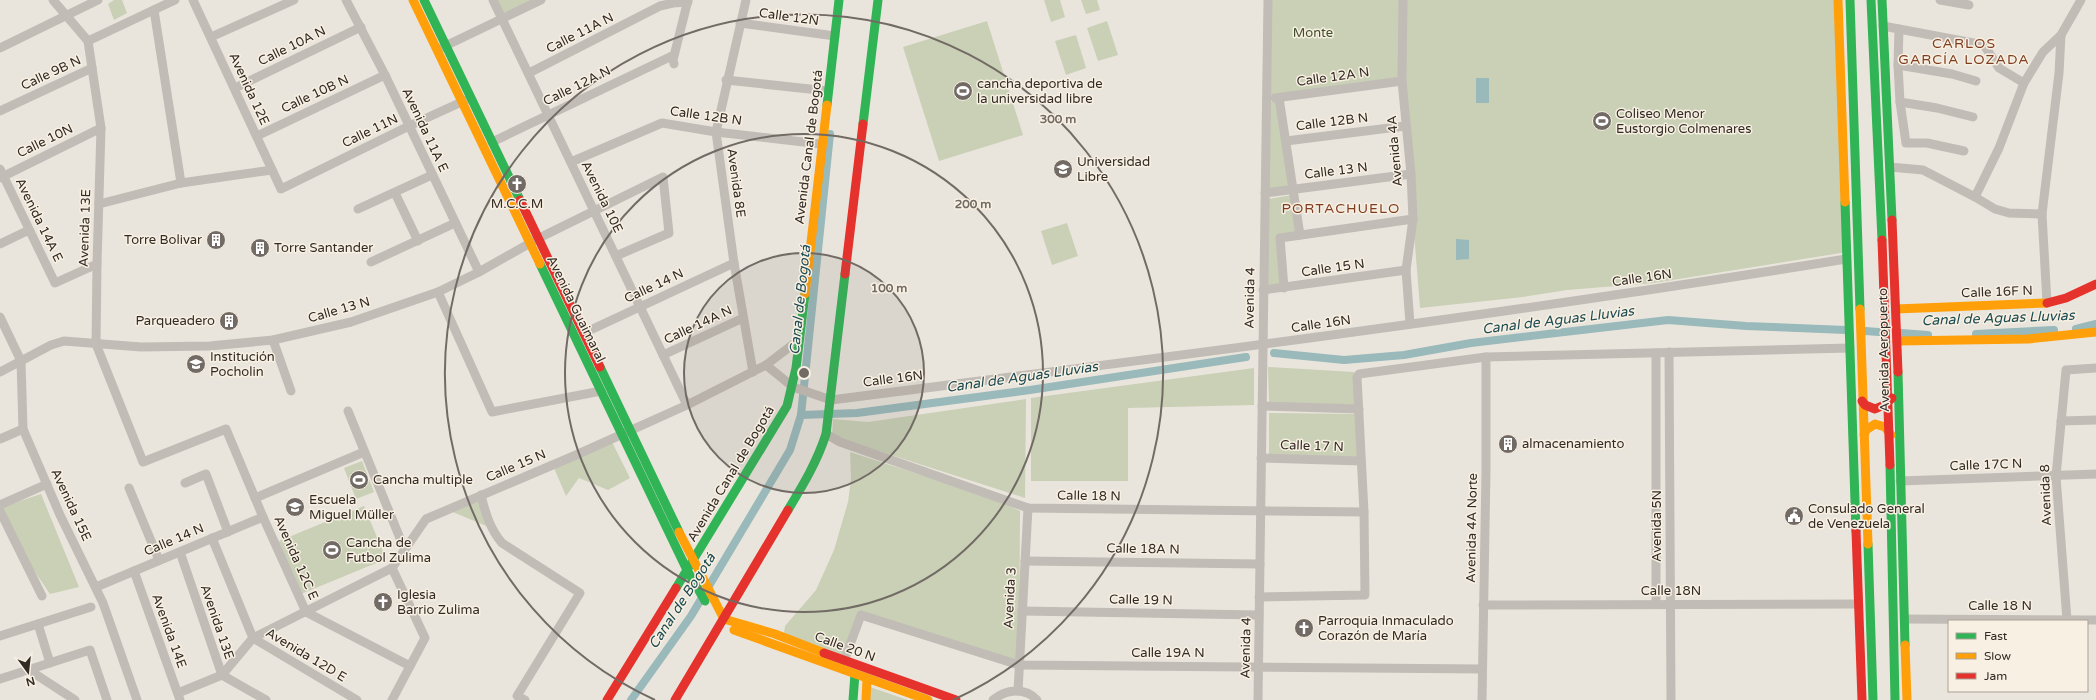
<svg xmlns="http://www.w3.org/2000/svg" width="2096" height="700" font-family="'Varela Round',sans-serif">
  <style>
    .green { fill: #c9d0b6 }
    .water { fill: #99b9ba }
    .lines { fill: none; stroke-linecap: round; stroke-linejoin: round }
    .canal { stroke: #99b9ba; stroke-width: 8 }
    .street { stroke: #c2bcb6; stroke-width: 9 }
    .fast { stroke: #30b455; stroke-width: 9 }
    .slow { stroke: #ff9f0a; stroke-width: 9 }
    .jam { stroke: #e5322d; stroke-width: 9 }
    .ring { fill: none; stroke: #726b65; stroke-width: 2 }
    .labels { text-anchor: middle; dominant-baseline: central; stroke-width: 3; stroke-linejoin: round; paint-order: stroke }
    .street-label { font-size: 13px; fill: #322a25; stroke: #f8f0e2 }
    .park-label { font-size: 13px; fill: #3f5029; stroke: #f8f0e2 }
    .poi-label { font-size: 13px; fill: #322a25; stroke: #f8f0e2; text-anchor: start }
    .neighbourhood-label { font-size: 14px; letter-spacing: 1px; fill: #7f3d20; stroke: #f8f0e2 }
    .water-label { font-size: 14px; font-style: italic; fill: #1c4b53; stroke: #f8f0e2 }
    .centre { fill: #726b65; stroke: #f8f0e2; stroke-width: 2 }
    .ring-label { font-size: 12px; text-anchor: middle; font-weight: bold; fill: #726b65; stroke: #f8f0e2; stroke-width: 3; stroke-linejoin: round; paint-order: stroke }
  </style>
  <rect width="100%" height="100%" fill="#eae5dc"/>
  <g class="green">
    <polygon points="114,0 122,0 127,13 114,20 108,4"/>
    <polygon points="494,0 534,0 502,16"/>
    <polygon points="1044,0 1060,0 1065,17 1051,22"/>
    <polygon points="1081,0 1097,0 1100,10 1086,14"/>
    <polygon points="1268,0 1835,0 1847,252 1654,283 1567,290 1523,297 1420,308 1402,81 1267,99"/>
    <polygon points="987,21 1023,135 939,161 903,47"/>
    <polygon points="1107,21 1118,55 1098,61 1087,28"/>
    <polygon points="1076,35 1086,68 1066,75 1055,41"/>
    <polygon points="1278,100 1291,190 1268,194 1269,102"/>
    <polygon points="1292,195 1298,237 1278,240 1281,288 1266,290 1268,199"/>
    <polygon points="1067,223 1078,256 1052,265 1041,231"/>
    <polygon points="1268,367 1354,372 1356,405 1269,403"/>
    <polygon points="1254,368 1254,405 1128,408 1128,481 1031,481 1031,398"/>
    <polygon points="1026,399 1025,498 832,436 833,419 868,422"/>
    <polygon points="1269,413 1358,414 1357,457 1269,455"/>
    <polygon points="612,442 630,478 608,490 579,478 566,496 554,468"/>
    <polygon points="850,452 995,499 1020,511 1019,661 860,611 843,658 784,633 785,626 816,590 834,550 848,502 851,479"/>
    <polygon points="362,461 374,492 356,499 344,468"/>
    <polygon points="41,494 79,587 50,594 33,569 2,507"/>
    <polygon points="479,497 491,528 448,510"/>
    <polygon points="364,506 386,559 301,594 279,541"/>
    <polygon points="870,687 908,700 870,700"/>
  </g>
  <g class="water">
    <rect x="1476" y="78" width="13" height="25"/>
    <polygon points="1456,239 1469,240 1469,259 1456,260"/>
  </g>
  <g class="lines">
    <g class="canal">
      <polyline points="2076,329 2096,324"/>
      <polyline points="1865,331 1879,332"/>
      <polyline points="1901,333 1928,335"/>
      <polyline points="1976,334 2054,330"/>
      <polyline points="1274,353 1344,360 1404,355 1471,343 1668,320 1746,326 1846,330"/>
      <polyline points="801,415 857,413 1030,390 1246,357"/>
      <polyline points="631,700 691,616 790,450 801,415 830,134"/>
    </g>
    <g class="street">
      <polyline points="53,0 88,41 101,128 97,264 96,344 143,462 226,429 263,517 306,612 410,666"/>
      <polyline points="193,0 281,189 409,126 466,100"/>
      <polyline points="346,0 385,75 479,272"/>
      <polyline points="493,0 687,405"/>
      <polyline points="746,0 716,132 734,263 753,372"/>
      <polyline points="1403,0 1402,81 1411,174 1413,219 1406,270 1410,324"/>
      <polyline points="1940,0 1969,5"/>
      <polyline points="154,10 181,183"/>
      <polyline points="740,23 835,36"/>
      <polyline points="1883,26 1984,45 1999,68 2024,83"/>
      <polyline points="1899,29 1898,65 1952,74 1976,81"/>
      <polyline points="211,37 294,0"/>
      <polyline points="88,41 175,0"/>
      <polyline points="0,48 98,0"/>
      <polyline points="441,48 541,0"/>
      <polyline points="674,64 673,60 688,0"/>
      <polyline points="1898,65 1900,102 1937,108 1973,117"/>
      <polyline points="529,73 660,6 673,3 688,2"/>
      <polyline points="726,80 828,91"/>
      <polyline points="235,88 361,27"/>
      <polyline points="1275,98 1402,81"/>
      <polyline points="1279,98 1300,235"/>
      <polyline points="1900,102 1906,143 1927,143 1964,151"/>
      <polyline points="0,111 92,68"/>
      <polyline points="257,136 385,75"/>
      <polyline points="1286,141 1405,126"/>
      <polyline points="492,142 674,55"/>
      <polyline points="571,162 662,123 716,132 821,144"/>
      <polyline points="1890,167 1923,170 1975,197 1995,209 2009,213 2042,214"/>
      <polyline points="0,169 55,283 97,264"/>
      <polyline points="0,178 101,128"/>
      <polyline points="395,193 418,241"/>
      <polyline points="1265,193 1411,174"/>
      <polyline points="1975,197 1999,148 2024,83 2043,52 2061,35 2081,0"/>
      <polyline points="99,204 181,183 272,170"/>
      <polyline points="358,209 432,175"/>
      <polyline points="0,244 29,230"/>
      <polyline points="371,262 455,223"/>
      <polyline points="1284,288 1280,238 1413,219"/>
      <polyline points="1263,290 1406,270"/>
      <polyline points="438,292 492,412 601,391"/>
      <polyline points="2047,303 2042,214 2059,73 2061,35"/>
      <polyline points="0,317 21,361 23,429 60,515 103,603 137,700"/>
      <polyline points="584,333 734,263"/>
      <polyline points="273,340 291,391"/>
      <polyline points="1669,352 1671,700"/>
      <polyline points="663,355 743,318"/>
      <path d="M766,365L793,387L831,400C1170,357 1509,314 1846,259"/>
      <polyline points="0,372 51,345 64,341 141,347 210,346 273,340 351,322 438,292 479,272 539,238 663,177 669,233 616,256"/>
      <polyline points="1262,406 1359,409"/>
      <polyline points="348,411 404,548"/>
      <polyline points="2061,421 2096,420"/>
      <polyline points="826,434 840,442 1028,508 1364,512"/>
      <polyline points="0,439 23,429"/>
      <polyline points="1261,458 1361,461"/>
      <polyline points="1900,481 2096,474"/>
      <polyline points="185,483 206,474 228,532"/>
      <polyline points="129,488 159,560"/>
      <path d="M481,495C485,512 490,529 502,543L580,593L517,696L525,700"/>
      <polyline points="255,498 364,452"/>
      <polyline points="0,505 47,484"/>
      <polyline points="0,511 42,596"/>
      <polyline points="212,538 253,638 357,700"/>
      <polyline points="180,552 222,675 266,700"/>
      <polyline points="1025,561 1260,564"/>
      <polyline points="134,571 180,700"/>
      <polyline points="96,587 263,517"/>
      <polyline points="1259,597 1365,595 1364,512 1357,377 1359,374 1486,357 1850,348"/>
      <polyline points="1656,604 1656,353"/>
      <polyline points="1483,605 1858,604"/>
      <polyline points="1022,611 1259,615"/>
      <polyline points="1905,619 2096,620"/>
      <polyline points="2067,620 2056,476 2066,370 2096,368"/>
      <polyline points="38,624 50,663"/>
      <polyline points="0,636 91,607"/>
      <polyline points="844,661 861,615 1019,665 1482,669"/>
      <polyline points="29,670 75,700"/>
      <polyline points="0,679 90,650 107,700"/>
      <polyline points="1018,691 1028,508"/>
      <polyline points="178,693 222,675 253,638 392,568 426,519 576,455 687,405 766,365 800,339"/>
      <polyline points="392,700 425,638 392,568"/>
      <path d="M993,700C1006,689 1025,687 1037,700"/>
      <polyline points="1258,700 1268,0"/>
      <polyline points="1482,700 1486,471 1486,357"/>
    </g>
    <g class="fast">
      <polyline points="424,0 520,200"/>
      <polyline points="1850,0 1860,309"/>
      <polyline points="1871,0 1882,240"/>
      <polyline points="1882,0 1892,220"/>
      <polyline points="827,105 839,0"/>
      <polyline points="863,124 878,0"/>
      <polyline points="1845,202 1856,531"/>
      <polyline points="540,264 687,570 705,601"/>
      <polyline points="600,367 679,532"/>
      <polyline points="1898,372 1905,645"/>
      <polyline points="1890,465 1895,700"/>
      <path d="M788,510C803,485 817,462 826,434L845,274"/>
      <polyline points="1868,544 1873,700"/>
      <polyline points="676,588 787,406 796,368 805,294"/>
      <polyline points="853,700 855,674"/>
    </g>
    <g class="slow">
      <polyline points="413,0 540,264"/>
      <polyline points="1838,0 1845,202"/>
      <polyline points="805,294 827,105"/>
      <polyline points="1860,309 1868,544"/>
      <polyline points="1896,309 2047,303"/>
      <polyline points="1897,341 2028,339 2096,332"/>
      <polyline points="1864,435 1866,430 1875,424 1885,427 1891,435"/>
      <polyline points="679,532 724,619 775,634 824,653"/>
      <polyline points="734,630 928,700"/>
      <polyline points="1905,645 1907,700"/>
      <polyline points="866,700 867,679"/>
    </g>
    <g class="jam">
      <polyline points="520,200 600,367"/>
      <polyline points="1892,220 1898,372"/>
      <polyline points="1882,240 1890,465"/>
      <polyline points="845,274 863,124"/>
      <polyline points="2047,303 2066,298 2096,284"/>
      <polyline points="1862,401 1865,405 1875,409 1884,405 1892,398"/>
      <polyline points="1856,531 1862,700"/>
      <polyline points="824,653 956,700"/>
      <polyline points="607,700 676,588"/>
      <polyline points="675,700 788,510"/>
    </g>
  </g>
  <circle cx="804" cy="373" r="120" fill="#726b65" fill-opacity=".12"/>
  <g class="ring">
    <circle cx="804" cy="373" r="120"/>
    <circle cx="804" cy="373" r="239"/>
    <path d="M655 700A359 359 0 1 1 953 700"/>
  </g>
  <defs>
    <g id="stadium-disc" transform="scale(1)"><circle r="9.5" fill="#726b65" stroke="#f8f0e2"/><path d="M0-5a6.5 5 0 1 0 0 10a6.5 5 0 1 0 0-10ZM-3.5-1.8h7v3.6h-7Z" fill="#fff"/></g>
    <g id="university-disc" transform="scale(1)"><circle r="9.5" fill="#726b65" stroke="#f8f0e2"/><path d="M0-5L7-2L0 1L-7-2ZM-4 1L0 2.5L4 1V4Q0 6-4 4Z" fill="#fff"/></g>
    <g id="church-disc" transform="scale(1)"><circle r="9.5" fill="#726b65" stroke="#f8f0e2"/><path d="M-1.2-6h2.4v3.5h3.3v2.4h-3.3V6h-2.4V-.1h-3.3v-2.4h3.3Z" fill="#fff"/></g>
    <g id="building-disc" transform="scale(1)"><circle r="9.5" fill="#726b65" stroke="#f8f0e2"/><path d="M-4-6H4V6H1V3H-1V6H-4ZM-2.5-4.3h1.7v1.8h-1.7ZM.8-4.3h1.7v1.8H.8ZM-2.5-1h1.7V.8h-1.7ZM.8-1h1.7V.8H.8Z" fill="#fff"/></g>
    <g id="school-disc" transform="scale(1)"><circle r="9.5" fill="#726b65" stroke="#f8f0e2"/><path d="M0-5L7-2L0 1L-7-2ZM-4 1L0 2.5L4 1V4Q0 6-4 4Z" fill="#fff"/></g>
    <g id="civic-disc" transform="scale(1)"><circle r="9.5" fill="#726b65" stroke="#f8f0e2"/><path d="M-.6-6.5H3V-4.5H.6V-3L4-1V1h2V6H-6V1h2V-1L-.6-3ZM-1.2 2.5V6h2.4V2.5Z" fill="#fff"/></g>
  </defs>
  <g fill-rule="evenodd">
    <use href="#stadium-disc" x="963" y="91"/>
    <use href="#stadium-disc" x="1602" y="121"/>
    <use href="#university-disc" x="1063" y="169"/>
    <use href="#church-disc" x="517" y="184"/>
    <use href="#building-disc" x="216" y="240"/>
    <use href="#building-disc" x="260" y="248"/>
    <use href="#building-disc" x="229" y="321"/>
    <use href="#school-disc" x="196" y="364"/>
    <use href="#building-disc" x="1508" y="444"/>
    <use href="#stadium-disc" x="359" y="480"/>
    <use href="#school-disc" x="295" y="507"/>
    <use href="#civic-disc" x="1794" y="516"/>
    <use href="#stadium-disc" x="332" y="550"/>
    <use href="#church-disc" x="383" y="602"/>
    <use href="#church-disc" x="1304" y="628"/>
  </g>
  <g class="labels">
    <g class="street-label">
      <text transform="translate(789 17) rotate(8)">Calle 12N</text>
      <text transform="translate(580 33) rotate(-27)">Calle 11A N</text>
      <text transform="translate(292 46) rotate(-26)">Calle 10A N</text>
      <text transform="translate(51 73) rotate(-25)">Calle 9B N</text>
      <text transform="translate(1333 77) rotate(-8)">Calle 12A N</text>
      <text transform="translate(577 86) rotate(-26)">Calle 12A N</text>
      <text transform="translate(249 89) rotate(65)">Avenida 12E</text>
      <text transform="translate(315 94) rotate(-25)">Calle 10B N</text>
      <text transform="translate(706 116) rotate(8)">Calle 12B N</text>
      <text transform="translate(1332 122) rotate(-7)">Calle 12B N</text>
      <text transform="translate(425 130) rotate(65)">Avenida 11A E</text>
      <text transform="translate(370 131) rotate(-26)">Calle 11N</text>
      <text transform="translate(45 141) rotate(-26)">Calle 10N</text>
      <text transform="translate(809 147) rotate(-83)">Avenida Canal de Bogotá</text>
      <text transform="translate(1395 151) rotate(-95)">Avenida 4A</text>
      <text transform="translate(1336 171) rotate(-7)">Calle 13 N</text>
      <text transform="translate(736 183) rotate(82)">Avenida 8E</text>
      <text transform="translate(602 197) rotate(64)">Avenida 10E</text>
      <text transform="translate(39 220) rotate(64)">Avenida 14A E</text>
      <text transform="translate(85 228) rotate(-88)">Avenida 13E</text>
      <text transform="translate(1333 268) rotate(-8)">Calle 15 N</text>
      <text transform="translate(1642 278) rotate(-8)">Calle 16N</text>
      <text transform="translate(654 286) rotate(-25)">Calle 14 N</text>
      <text transform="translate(1997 292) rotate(-2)">Calle 16F N</text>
      <text transform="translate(1250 298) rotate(-89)">Avenida 4</text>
      <text transform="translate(576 309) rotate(64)">Avenida Guaimaral</text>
      <text transform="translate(339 310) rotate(-16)">Calle 13 N</text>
      <text transform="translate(1321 324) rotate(-8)">Calle 16N</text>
      <text transform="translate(698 325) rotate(-25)">Calle 14A N</text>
      <text transform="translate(1884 350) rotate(-91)">Avenida Aeropuerto</text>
      <text transform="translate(893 379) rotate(-7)">Calle 16N</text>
      <text transform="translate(1312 446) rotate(2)">Calle 17 N</text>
      <text transform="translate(1986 465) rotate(-2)">Calle 17C N</text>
      <text transform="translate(516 466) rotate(-23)">Calle 15 N</text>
      <text transform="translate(731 474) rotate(-59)">Avenida Canal de Bogotá</text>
      <text transform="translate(2046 495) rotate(-92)">Avenida 8</text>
      <text transform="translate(1089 496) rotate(1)">Calle 18 N</text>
      <text transform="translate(71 505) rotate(65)">Avenida 15E</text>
      <text transform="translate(1657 526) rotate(-90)">Avenida 5N</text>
      <text transform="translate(1472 528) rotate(-89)">Avenida 4A Norte</text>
      <text transform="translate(174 540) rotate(-23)">Calle 14 N</text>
      <text transform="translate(1143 549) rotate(1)">Calle 18A N</text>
      <text transform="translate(296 558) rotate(66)">Avenida 12C E</text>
      <text x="1671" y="591">Calle 18N</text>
      <text transform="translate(1010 598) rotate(-87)">Avenida 3</text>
      <text transform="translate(1141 600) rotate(1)">Calle 19 N</text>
      <text x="2000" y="606">Calle 18 N</text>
      <text transform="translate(217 622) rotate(71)">Avenida 13E</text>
      <text transform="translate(169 631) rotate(70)">Avenida 14E</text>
      <text transform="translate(845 647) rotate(20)">Calle 20 N</text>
      <text transform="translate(1246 648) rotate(-89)">Avenida 4</text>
      <text x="1168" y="653">Calle 19A N</text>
      <text transform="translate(306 655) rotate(31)">Avenida 12D E</text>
    </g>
    <g class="park-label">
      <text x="1313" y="33">Monte</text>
    </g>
    <g class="poi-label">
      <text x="977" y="84">cancha deportiva de<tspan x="977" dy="15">la universidad libre</tspan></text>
      <text x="1616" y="114">Coliseo Menor<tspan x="1616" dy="15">Eustorgio Colmenares</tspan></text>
      <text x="1077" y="162">Universidad<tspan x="1077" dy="15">Libre</tspan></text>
      <text x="517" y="204" text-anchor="middle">M.C.C.M</text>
      <text x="202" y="240" text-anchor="end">Torre Bolivar</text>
      <text x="274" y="248">Torre Santander</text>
      <text x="215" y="321" text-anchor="end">Parqueadero</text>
      <text x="210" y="357">Institución<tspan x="210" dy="15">Pocholin</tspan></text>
      <text x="1522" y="444">almacenamiento</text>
      <text x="373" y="480">Cancha multiple</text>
      <text x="309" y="500">Escuela<tspan x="309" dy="15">Miguel Müller</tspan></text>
      <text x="1808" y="509">Consulado General<tspan x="1808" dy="15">de Venezuela</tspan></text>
      <text x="346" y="543">Cancha de<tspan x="346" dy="15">Futbol Zulima</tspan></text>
      <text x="397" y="595">Iglesia<tspan x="397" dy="15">Barrio Zulima</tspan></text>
      <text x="1318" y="621">Parroquia Inmaculado<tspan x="1318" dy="15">Corazón de María</tspan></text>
    </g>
    <g class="neighbourhood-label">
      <text x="1964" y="43">CARLOS<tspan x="1964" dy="16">GARCÍA LOZADA</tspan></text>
      <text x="1341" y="208">PORTACHUELO</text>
    </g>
    <g class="water-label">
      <text transform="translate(800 300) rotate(-84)">Canal de Bogotá</text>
      <text transform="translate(1998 318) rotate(-2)">Canal de Aguas Lluvias</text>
      <text transform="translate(1558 320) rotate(-7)">Canal de Aguas Lluvias</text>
      <text transform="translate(1022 377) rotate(-8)">Canal de Aguas Lluvias</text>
      <text transform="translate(682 601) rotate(-57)">Canal de Bogotá</text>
    </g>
  </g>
  <circle cx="804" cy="373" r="6" class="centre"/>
  <g class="ring-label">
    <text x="1058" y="123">300 m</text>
    <text x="973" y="208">200 m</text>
    <text x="889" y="292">100 m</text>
  </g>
  <rect x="1948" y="620" width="140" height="72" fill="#f8f0e2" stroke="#a9a196"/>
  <rect x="1956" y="633" width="20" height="6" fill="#30b455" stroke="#a9a196"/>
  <text x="1984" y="640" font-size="12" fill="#322a25">Fast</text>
  <rect x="1956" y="653" width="20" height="6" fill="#ff9f0a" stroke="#a9a196"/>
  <text x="1984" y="660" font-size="12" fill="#322a25">Slow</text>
  <rect x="1956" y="673" width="20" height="6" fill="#e5322d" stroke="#a9a196"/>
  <text x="1984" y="680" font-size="12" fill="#322a25">Jam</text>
  <g transform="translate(28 672) rotate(165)" stroke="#f8f0e2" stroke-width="3" paint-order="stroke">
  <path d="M0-3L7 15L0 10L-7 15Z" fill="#322a25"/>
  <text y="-6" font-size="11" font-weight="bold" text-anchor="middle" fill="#322a25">N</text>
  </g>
</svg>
